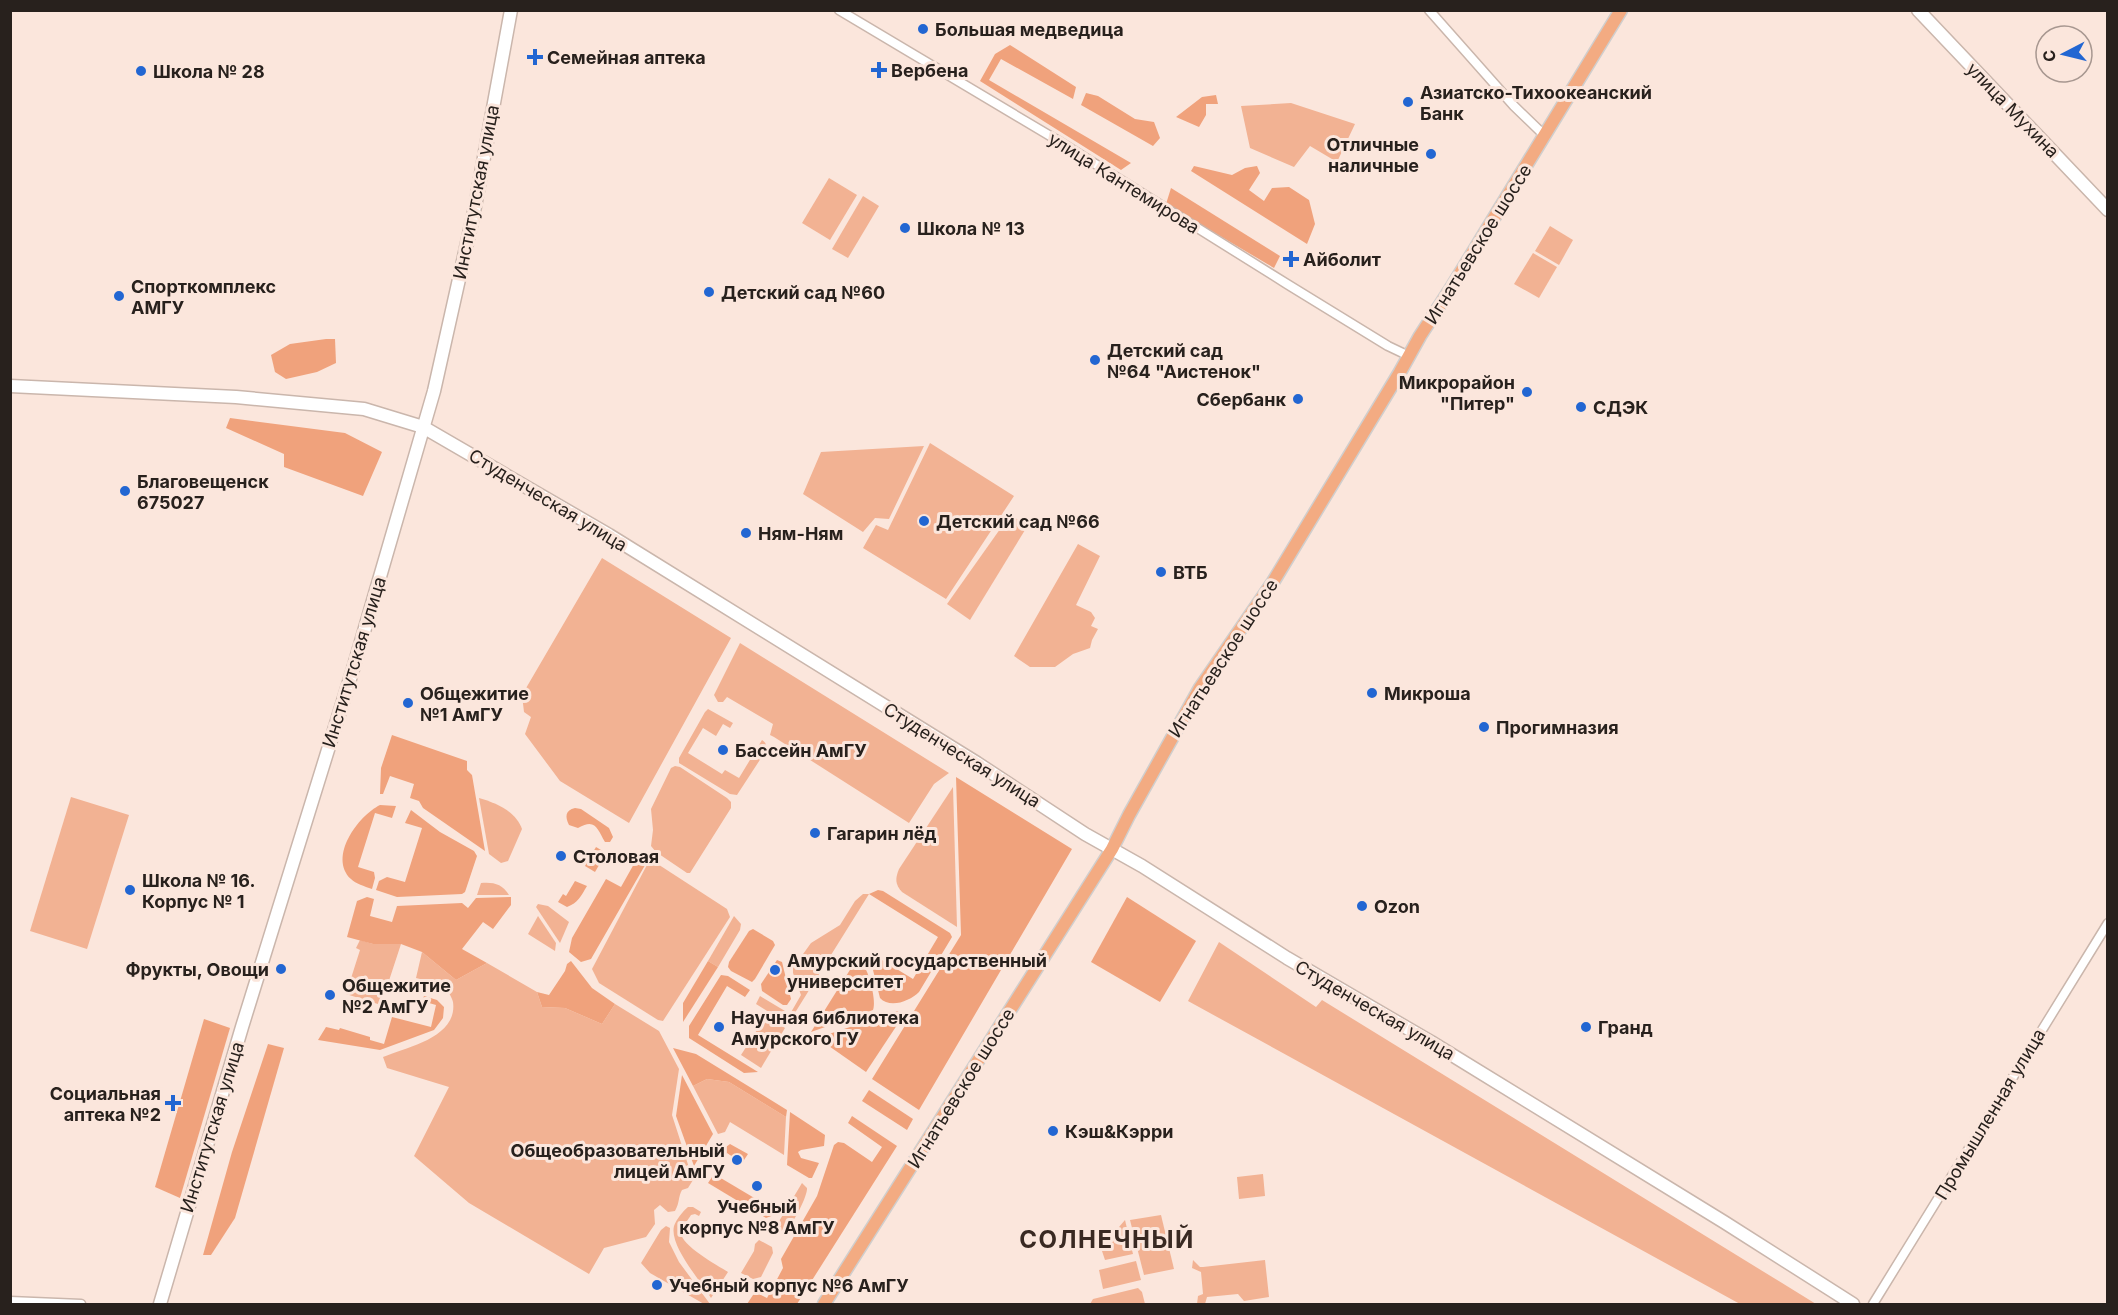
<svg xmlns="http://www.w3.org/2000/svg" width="2118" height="1315" font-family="Inter,sans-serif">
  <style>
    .green { fill: #f2b293 }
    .forest { fill: #f0a27c }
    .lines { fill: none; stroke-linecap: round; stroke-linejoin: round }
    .street-casing { stroke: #cab6ac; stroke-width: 11 }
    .secondary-casing { stroke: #cab6ac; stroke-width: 15 }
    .primary-casing { stroke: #d0cecd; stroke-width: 15 }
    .street { stroke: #fff; stroke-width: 8 }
    .secondary { stroke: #fff; stroke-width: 12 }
    .primary { stroke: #f3ab82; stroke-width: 12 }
    .poi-dot { fill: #2266d2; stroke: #fbe6dc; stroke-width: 2 }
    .labels { text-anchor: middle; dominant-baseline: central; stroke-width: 6; stroke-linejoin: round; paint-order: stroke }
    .poi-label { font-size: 18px; font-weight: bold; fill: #28211d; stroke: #fbe6dc; text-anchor: start }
    .street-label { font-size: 18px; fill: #28211d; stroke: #fbe6dc }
    .district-label { font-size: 24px; font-weight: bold; letter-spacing: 1.5px; fill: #392922; stroke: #fbe6dc }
  </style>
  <rect width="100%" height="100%" fill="#fbe6dc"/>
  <g class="green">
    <polygon points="1291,103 1355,124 1337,162 1310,146 1294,167 1250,148 1241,106"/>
    <polygon points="829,178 857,195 830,240 802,223"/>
    <polygon points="863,196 879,206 848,258 832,249"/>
    <polygon points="1550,226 1573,240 1559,265 1535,251"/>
    <polygon points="1533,253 1557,267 1539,298 1514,284"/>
    <polygon points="930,443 1014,496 946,599 863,548 876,525 888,530"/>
    <polygon points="924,446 889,519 875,518 863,532 803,494 821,452"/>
    <polygon points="1010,515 1028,525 970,620 947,604"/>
    <polygon points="1078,544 1100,556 1076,605 1091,612 1095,618 1091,626 1098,629 1092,640 1090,648 1073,654 1055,667 1030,667 1014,656"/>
    <polygon points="602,558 731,638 629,823 560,781 525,734 531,717 524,712 522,695"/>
    <polygon points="740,643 949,773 934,784 909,823 774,737 770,735 773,724 727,697 723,702 718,702 714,695"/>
    <path d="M708,709L733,723L730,728L723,724L716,736L703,728L688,753L722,774L725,770L739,778L762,740C767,743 767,747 765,752L737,795L730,794L679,763V758L705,712Z"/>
    <polygon points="675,766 680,767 727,798 731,802 731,808 690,873 687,873 656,852 651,846 653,830 651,809 671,768"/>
    <path d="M953,787L957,927L902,892C895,884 895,879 899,869Z"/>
    <polygon points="71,797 129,815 87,949 30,931"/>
    <path d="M479,798C497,803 516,812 522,829L508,861L501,863L489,854Z"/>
    <polygon points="653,861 727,909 730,917 663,1021 658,1020 599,983 592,969 648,863"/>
    <path d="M481,883C494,882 502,884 509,895H477Z"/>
    <polygon points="863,894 869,894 788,1024 756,1004 760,996 790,1014 801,995 793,973 793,968 811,943 840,925 855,901"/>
    <polygon points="538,904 548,906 569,922 560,943 536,907"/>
    <polygon points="538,916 556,943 555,951 528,934"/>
    <polygon points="734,916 741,924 740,930 718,967 708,961"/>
    <polygon points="360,940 373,944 401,944 381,1005 346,994 360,950 356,948"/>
    <polygon points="1219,942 1316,1007 1322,1000 1816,1304 1740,1304 1188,1001"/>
    <path d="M422,952L456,980L487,963L537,992L542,1007L565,1008L602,1024L615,1004L659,1031L679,1069L672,1115L693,1180L688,1188L682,1190C678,1197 680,1202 675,1211L668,1212L660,1205L654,1210L655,1224L646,1237L604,1248L589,1274L469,1203L414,1156L449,1087L387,1068L383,1057C408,1047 458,1037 453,1002C452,997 447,990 444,985L416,978Z"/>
    <polygon points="766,1016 785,1028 761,1068 741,1055"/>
    <polygon points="707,1079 729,1082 786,1117 784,1155 730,1122 725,1132 718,1134 693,1086"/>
    <polygon points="1263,1174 1265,1196 1239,1199 1237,1177"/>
    <path d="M802,1183L807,1188C808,1195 792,1228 784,1230C780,1231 779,1230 775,1228Z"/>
    <path d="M688,1207H693L701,1212L699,1216L695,1214L691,1215C688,1220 682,1227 681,1232C680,1245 717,1265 728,1272L711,1298C701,1281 669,1246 674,1226C676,1220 683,1211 688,1207Z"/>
    <polygon points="1161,1215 1174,1269 1144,1275 1130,1220"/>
    <polygon points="1125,1220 1133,1254 1105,1260 1101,1248"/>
    <polygon points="666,1226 670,1228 669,1242 679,1262 710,1304 704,1304 650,1273 641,1263 661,1230"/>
    <polygon points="759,1240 772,1247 773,1253 761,1277 753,1279 741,1273 754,1251 755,1244"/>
    <polygon points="1193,1260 1200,1267 1203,1267 1265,1260 1269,1297 1244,1301 1238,1294 1207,1297 1205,1304 1197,1304 1198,1296 1203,1294 1201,1272 1192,1268"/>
    <polygon points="1136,1261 1141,1280 1103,1289 1099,1270"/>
    <polygon points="1138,1288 1142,1292 1145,1304 1090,1304 1093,1299"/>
  </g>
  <g class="forest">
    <polygon points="1010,45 1076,87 1073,99 1001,59 989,80 1131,163 1121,170 980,81 995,54"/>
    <polygon points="1086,93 1098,96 1135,119 1154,122 1160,138 1153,146 1081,105"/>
    <polygon points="1216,95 1218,104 1206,104 1206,115 1199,127 1176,117 1202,97"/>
    <polygon points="1194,166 1232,175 1245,168 1257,166 1260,173 1249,190 1264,201 1272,188 1289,187 1309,200 1315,224 1307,244 1191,171"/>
    <polygon points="1171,188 1280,256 1274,268 1166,204"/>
    <polygon points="326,339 335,339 336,363 317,372 286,379 275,372 271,355 290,344"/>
    <polygon points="230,418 345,433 382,452 363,496 284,467 284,454 226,428"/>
    <polygon points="392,735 467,761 467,770 472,775 485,851 423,808 419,801 410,798 414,784 390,776 383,794 380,794 381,768"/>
    <polygon points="956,777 1072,849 919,1110 872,1079 961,935"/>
    <path d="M380,805L396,806L392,818L375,813L358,867L374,872L375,878L372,889C364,886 356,884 351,879C328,857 358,816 380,805Z"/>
    <path d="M575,808L581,809L609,828L613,837L610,842H605C597,829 596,818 578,828L569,825C565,817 565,810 575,808Z"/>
    <polygon points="411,810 440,832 474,851 477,856 465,892 462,894 397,897 376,890 379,881 387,877 405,882 422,828 405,823"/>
    <polygon points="596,847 606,853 595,872 585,866"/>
    <polygon points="639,855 648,860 591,959 581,962 569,952 572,938 606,879 621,887"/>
    <path d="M575,881L587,886C581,896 578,903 567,907L558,902L563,894L566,896Z"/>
    <path d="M878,890L883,891L950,933L952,937L919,992C910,1001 890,1009 880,998L872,966L877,957L913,979L938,937L869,894Z"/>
    <polygon points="367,897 374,899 370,916 392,922 397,906 462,903 468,908 476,898 511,897 511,905 493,929 483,922 462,949 487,963 456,980 422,952 401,944 373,944 347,937 357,901"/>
    <polygon points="1127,897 1196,941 1160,1002 1091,962"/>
    <polygon points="753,929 773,941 775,945 755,979 752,982 731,971 728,967 729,962 749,931"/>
    <path d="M858,957C867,964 877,999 873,1010L811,1032Z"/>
    <polygon points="777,960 782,962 791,999 787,1005 783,1005 762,991 761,984"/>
    <polygon points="571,961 592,988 615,1004 602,1024 565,1008 542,1007 537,992 549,995 565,971 567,964"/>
    <polygon points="708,961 718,967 683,1022 683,1003"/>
    <polygon points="721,975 728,976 750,990 745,997 727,986 698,1035 758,1072 744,1073 689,1038 689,1026"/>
    <polygon points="424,996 437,1000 444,1007 443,1018 434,1030 380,1050 318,1040 326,1027 339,1030 340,1028 370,1037 370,1040 384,1044 392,1017 431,1027 436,1005 422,1001"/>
    <polygon points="898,1011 903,1016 866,1072 826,1044 825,1039 829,1034"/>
    <polygon points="204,1019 230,1028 180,1198 155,1187"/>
    <polygon points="268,1044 284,1048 235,1218 211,1255 203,1255 232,1152"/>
    <polygon points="673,1048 696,1054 787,1110 786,1117 729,1082 707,1079 693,1086"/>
    <polygon points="682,1075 713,1134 694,1166 676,1116"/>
    <polygon points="869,1090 913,1119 907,1130 862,1101"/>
    <polygon points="790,1112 825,1135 824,1146 801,1150 798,1152 801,1158 819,1163 812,1178 809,1178 787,1165"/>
    <polygon points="852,1116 897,1146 797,1304 747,1304 755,1292 767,1298 783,1268 781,1259 817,1196 834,1145 838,1142 844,1143 872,1162 882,1147 848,1123"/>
    <polygon points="730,1144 748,1154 742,1163 727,1153 724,1158 720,1156 726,1147"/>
    <polygon points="714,1174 776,1211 774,1215 766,1218 708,1183"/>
  </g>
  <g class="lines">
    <g class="street-casing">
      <g id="street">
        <polyline points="839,10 1057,140 1287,284 1388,346 1409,356"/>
        <polyline points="1429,10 1514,106 1544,135"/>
        <polyline points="10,1301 81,1304"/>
        <polyline points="1873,1304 2108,923"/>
      </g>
    </g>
    <g class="secondary-casing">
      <g id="secondary">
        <polyline points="1918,10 2108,210"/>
        <polyline points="10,386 236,397 364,409 423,427 609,535 977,763 1085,834 1142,866 1287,958 1431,1042 1724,1222 1853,1304"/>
        <polyline points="160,1304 242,1027 354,666 434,391 474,212 511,10"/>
      </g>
    </g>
    <g class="primary-casing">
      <polyline id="primary" points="824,1304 1112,849 1129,815 1200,688 1273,582 1400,372 1420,336 1453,285 1621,10"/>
    </g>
    <use href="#street" class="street"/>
    <use href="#secondary" class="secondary"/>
    <use href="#primary" class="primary"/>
  </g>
  <g class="poi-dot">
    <circle cx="923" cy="29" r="6"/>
    <path d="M532 48h6v6h6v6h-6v6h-6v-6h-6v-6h6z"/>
    <path d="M876 61h6v6h6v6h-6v6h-6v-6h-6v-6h6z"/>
    <circle cx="141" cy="71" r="6"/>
    <circle cx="1408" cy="102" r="6"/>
    <circle cx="1431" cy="154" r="6"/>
    <circle cx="905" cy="228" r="6"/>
    <path d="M1288 250h6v6h6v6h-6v6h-6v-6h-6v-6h6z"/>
    <circle cx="709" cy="292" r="6"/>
    <circle cx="119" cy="296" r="6"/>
    <circle cx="1095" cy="360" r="6"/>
    <circle cx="1527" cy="392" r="6"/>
    <circle cx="1298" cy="399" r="6"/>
    <circle cx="1581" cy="407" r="6"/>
    <circle cx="125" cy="491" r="6"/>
    <circle cx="924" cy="521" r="6"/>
    <circle cx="746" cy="533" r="6"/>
    <circle cx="1161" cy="572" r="6"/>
    <circle cx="1372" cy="693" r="6"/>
    <circle cx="408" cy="703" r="6"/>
    <circle cx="1484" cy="727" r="6"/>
    <circle cx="723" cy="750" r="6"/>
    <circle cx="815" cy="833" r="6"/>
    <circle cx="561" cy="856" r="6"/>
    <circle cx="130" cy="890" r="6"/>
    <circle cx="1362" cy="906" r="6"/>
    <circle cx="281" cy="969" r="6"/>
    <circle cx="775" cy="970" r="6"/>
    <circle cx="330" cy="995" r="6"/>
    <circle cx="719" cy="1027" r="6"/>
    <circle cx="1586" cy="1027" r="6"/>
    <path d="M170 1094h6v6h6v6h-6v6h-6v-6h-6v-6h6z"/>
    <circle cx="1053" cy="1131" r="6"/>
    <circle cx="737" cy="1160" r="6"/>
    <circle cx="757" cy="1186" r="6"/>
    <circle cx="657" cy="1285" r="6"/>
  </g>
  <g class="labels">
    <g class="poi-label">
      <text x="935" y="29">Большая медведица</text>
      <text x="547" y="57">Семейная аптека</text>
      <text x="891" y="70">Вербена</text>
      <text x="153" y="71">Школа № 28</text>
      <text x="1420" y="92">Азиатско-Тихоокеанский<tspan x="1420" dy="21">Банк</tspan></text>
      <text x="1419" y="144" text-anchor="end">Отличные<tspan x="1419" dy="21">наличные</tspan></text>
      <text x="917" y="228">Школа № 13</text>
      <text x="1303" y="259">Айболит</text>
      <text x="131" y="286">Спорткомплекс<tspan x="131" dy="21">АМГУ</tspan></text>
      <text x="721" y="292">Детский сад №60</text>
      <text x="1107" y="350">Детский сад<tspan x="1107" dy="21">№64 "Аистенок"</tspan></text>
      <text x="1515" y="382" text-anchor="end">Микрорайон<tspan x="1515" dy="21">"Питер"</tspan></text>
      <text x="1286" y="399" text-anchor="end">Сбербанк</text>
      <text x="1593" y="407">СДЭК</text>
      <text x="137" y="481">Благовещенск<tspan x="137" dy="21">675027</tspan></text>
      <text x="936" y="521">Детский сад №66</text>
      <text x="758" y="533">Ням-Ням</text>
      <text x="1173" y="572">ВТБ</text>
      <text x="420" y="693">Общежитие<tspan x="420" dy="21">№1 АмГУ</tspan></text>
      <text x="1384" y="693">Микроша</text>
      <text x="1496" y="727">Прогимназия</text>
      <text x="735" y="750">Бассейн АмГУ</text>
      <text x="827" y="833">Гагарин лёд</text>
      <text x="573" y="856">Столовая</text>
      <text x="142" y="880">Школа № 16.<tspan x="142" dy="21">Корпус № 1</tspan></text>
      <text x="1374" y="906">Ozon</text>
      <text x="787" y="960">Амурский государственный<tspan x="787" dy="21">университет</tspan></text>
      <text x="269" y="969" text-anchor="end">Фрукты, Овощи</text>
      <text x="342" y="985">Общежитие<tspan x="342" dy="21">№2 АмГУ</tspan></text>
      <text x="731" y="1017">Научная библиотека<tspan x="731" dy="21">Амурского ГУ</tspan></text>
      <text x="1598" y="1027">Гранд</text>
      <text x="161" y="1093" text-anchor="end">Социальная<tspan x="161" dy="21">аптека №2</tspan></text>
      <text x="1065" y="1131">Кэш&amp;Кэрри</text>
      <text x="725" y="1150" text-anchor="end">Общеобразовательный<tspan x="725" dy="21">лицей АмГУ</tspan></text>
      <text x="757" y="1206" text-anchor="middle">Учебный<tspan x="757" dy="21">корпус №8 АмГУ</tspan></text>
      <text x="669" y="1285">Учебный корпус №6 АмГУ</text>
    </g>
    <g class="street-label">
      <text transform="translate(2013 110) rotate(46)">улица Мухина</text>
      <text transform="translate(1124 183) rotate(32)">улица Кантемирова</text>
      <text transform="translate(476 192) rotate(-79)">Институтская улица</text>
      <text transform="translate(1478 244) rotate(-58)">Игнатьевское шоссе</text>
      <text transform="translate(548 500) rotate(31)">Студенческая улица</text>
      <text transform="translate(1223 658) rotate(-57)">Игнатьевское шоссе</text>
      <text transform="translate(354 662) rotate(-73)">Институтская улица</text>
      <text transform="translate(962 755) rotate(32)">Студенческая улица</text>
      <text transform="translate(1375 1010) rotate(30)">Студенческая улица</text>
      <text transform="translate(961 1088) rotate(-58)">Игнатьевское шоссе</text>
      <text transform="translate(1990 1114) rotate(-59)">Промышленная улица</text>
      <text transform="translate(212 1127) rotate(-73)">Институтская улица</text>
    </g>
    <g class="district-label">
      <text x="1107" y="1239">СОЛНЕЧНЫЙ</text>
    </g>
  </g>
  <rect width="2118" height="1315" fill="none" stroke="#28211d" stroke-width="24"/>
  <g transform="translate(2064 54) rotate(263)"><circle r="28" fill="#fbe6dc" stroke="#a79790" stroke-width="1.5"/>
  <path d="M0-4.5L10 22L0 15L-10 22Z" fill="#2266d2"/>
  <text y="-9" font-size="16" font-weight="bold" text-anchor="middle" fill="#28211d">С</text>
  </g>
</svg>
